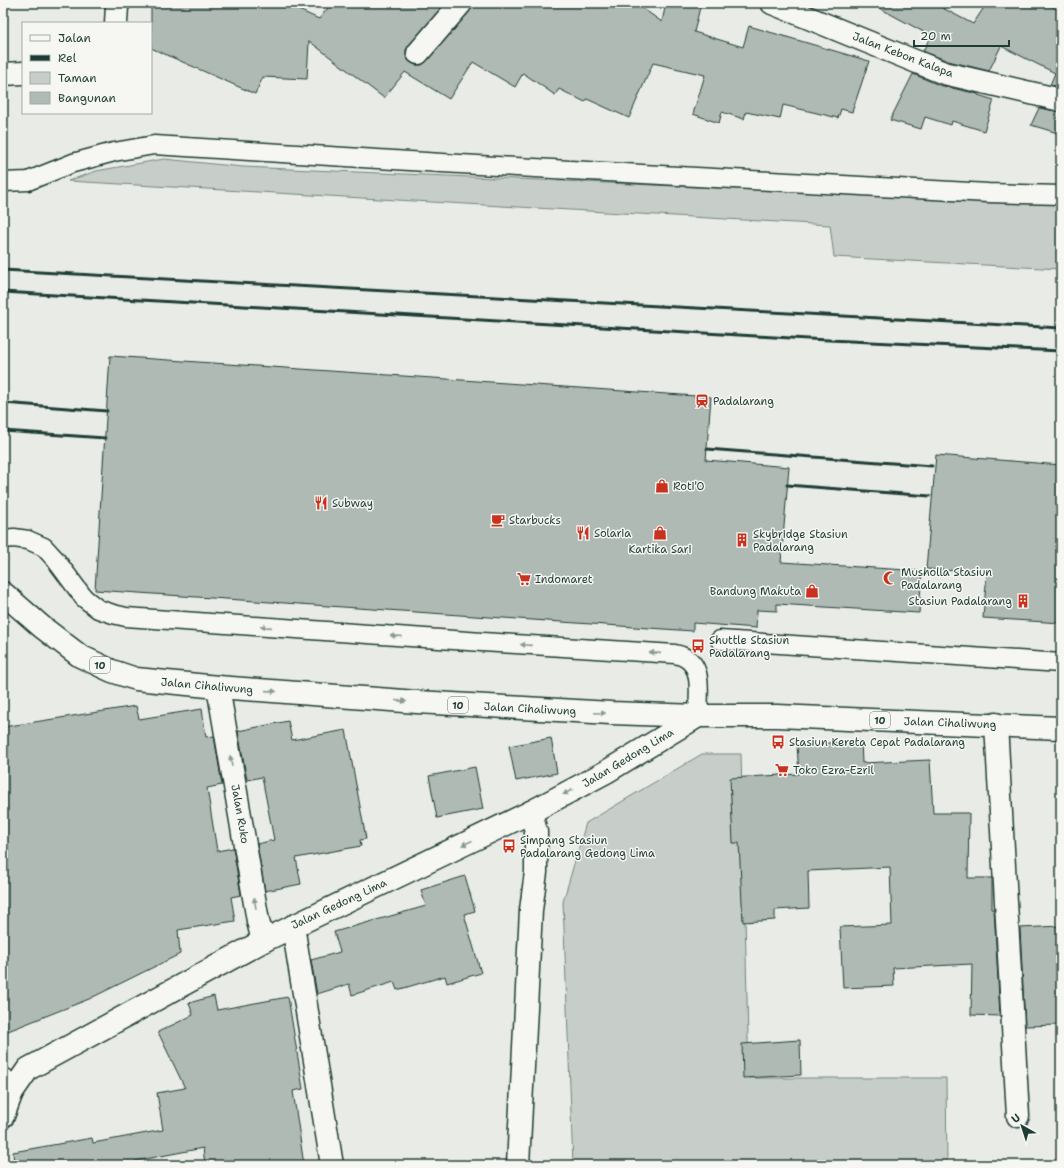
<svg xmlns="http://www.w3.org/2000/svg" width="1064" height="1168" font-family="'Shantell Sans',sans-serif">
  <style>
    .green { fill: #c7cec9; stroke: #73867e }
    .building { fill: #b0bab5; stroke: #1f3d34 }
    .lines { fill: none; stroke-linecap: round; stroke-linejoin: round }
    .service-casing { stroke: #1f3d34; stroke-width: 21 }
    .minor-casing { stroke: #1f3d34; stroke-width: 25 }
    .tertiary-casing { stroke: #1f3d34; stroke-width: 25 }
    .trunk-casing { stroke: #1f3d34; stroke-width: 25 }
    .service { stroke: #f6f6f2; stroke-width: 18 }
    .minor { stroke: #f6f6f2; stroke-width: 22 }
    .tertiary { stroke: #f6f6f2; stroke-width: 22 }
    .trunk { stroke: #f6f6f2; stroke-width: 22 }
    .rail { stroke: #1f3d34; stroke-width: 3 }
    .oneway { fill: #8a9a93 }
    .labels { text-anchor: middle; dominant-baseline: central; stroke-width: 3; stroke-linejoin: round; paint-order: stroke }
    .shield { fill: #f6f6f2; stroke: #60746d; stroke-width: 1 }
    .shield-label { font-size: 10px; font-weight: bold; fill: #1f3d34 }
    .street-label { font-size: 11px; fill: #1f3d34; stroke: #f6f6f2 }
    .poi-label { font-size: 11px; fill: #1f3d34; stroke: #f6f6f2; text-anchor: start }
  </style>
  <rect width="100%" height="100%" fill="#e9ebe7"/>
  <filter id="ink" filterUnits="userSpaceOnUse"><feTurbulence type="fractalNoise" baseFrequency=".025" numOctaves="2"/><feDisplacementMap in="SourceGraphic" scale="8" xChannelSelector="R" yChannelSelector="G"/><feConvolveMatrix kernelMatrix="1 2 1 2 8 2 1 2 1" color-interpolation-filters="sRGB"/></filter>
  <g filter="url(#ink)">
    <g class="green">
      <polygon points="164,159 243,167 1061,203 1061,269 834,257 830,225 68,181 96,171"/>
      <polygon points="702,754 741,754 749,1078 946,1078 947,1165 573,1165 563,902 586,823"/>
    </g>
    <g class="building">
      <polygon points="151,3 283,3 319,19 332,3 445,3 409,45 406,50 406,57 410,62 416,65 422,65 427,61 470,11 473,3 635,3 662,22 666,3 701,3 694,32 743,47 749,26 869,61 852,112 841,109 838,118 783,105 780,119 746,112 744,119 722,112 719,123 693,114 705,75 653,63 629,118 587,99 585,102 559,89 555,95 523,73 515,87 473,62 449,99 405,72 384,98 309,41 307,79 263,77 255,94 151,48"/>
      <polygon points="870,3 933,3 973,24 987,3 1044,3 1061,11 1061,87 1050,85 1055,73 1001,46 989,71 948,61 923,51 931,36"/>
      <polygon points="913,74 939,85 978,94 978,95 994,100 984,131 952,121 951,125 925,117 921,129 890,120"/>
      <polygon points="1039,108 1061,112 1061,134 1031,125"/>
      <polygon points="110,356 711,397 706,460 789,467 781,562 922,571 919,613 777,604 777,611 757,610 756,628 693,623 693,631 95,590"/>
      <polygon points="936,455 1061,465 1061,623 983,618 987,573 926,569"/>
      <polygon points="136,706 139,719 202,709 206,737 214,736 222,785 207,788 217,851 233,848 241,895 231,897 235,921 178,930 180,954 89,999 3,1033 3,727"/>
      <polygon points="288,721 292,740 346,730 366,839 360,840 361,846 296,858 301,884 265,891 257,844 274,840 262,777 247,780 238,731"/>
      <polygon points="551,738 557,773 516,781 509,746"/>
      <polygon points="861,741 862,763 930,760 933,813 969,813 968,878 992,878 992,909 994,909 1000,1016 971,1015 972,964 893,968 894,986 843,988 840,927 892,925 890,867 808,871 809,908 775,910 775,920 743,922 739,843 733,843 730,778 799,774 797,745"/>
      <polygon points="475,767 483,809 437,818 429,776"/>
      <polygon points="465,876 475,911 464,914 481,973 447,983 445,976 397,990 394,982 352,995 349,984 317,994 311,960 340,952 334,932 426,906 421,890"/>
      <polygon points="1061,926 1061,1025 1025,1026 1020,928"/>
      <polygon points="214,996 217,1010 288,997 303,1089 293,1091 304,1165 205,1165 203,1148 135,1161 136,1165 14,1165 13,1152 92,1138 93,1143 163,1130 157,1093 185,1088 158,1032 193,1015 189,1003"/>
      <polygon points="800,1040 801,1075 743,1078 742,1044"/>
    </g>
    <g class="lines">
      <g class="service-casing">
        <g id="service">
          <polyline points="3,182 28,181 73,163 114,152 154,145 442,163 988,193 1061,195"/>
          <path d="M3,539L14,538L28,540L44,547L55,559L84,598L98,609L113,614L126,617L482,642L675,654C706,660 698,692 698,716"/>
          <polyline points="720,640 1061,663"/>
        </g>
      </g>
      <g class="minor-casing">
        <g id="minor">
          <polyline points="772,3 944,73 1061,100"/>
          <polyline points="116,23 117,6 119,3"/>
          <polyline points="418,53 461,3"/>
          <polyline points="3,74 23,73"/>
          <polyline points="218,687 258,921 263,941"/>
          <polyline points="996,724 1018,1116"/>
          <polyline points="293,926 332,1165"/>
          <polyline points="3,1079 12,1092"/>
          <polyline points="518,1165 531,910 536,872 536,832 531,812"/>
        </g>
      </g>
      <g class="tertiary-casing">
        <polyline id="tertiary" points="3,1116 12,1092 28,1069 263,941 531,812 606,772 698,716"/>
      </g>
      <g class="trunk-casing">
        <polyline id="trunk" points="3,593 42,627 80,656 112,671 136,679 218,687 417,702 611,713 698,716 777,716 1061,728"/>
      </g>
      <use href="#service" class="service"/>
      <use href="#minor" class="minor"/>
      <use href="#tertiary" class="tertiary"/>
      <use href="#trunk" class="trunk"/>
      <g class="rail">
        <polyline points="3,270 1061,328"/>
        <polyline points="3,292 808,339 1061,351"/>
        <polyline points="3,403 107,411"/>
        <polyline points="3,431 105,438"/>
        <polyline points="707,449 932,466"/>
        <polyline points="787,485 930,496"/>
      </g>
    </g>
    <defs><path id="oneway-solid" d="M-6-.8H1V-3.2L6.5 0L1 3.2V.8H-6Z"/></defs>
    <g class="oneway">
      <use href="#oneway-solid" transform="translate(266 627) rotate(-176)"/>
      <use href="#oneway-solid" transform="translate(396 636) rotate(-176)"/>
      <use href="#oneway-solid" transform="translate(526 645) rotate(-176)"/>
      <use href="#oneway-solid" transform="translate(655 653) rotate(-176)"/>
      <use href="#oneway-solid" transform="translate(271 691) rotate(4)"/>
      <use href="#oneway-solid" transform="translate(401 701) rotate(5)"/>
      <use href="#oneway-solid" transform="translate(600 713) rotate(3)"/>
      <use href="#oneway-solid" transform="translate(231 761) rotate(-100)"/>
      <use href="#oneway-solid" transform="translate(568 792) rotate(152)"/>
      <use href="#oneway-solid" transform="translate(467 843) rotate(155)"/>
      <use href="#oneway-solid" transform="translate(255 903) rotate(-100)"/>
    </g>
  </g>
  <defs>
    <g id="station-bare" transform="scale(1.08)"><path d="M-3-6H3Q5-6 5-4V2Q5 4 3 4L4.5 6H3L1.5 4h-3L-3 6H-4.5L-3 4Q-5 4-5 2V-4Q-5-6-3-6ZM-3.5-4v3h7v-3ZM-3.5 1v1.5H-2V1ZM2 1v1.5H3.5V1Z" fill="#c8321e" stroke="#f6f6f2" stroke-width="2.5" paint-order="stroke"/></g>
    <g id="shop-bare" transform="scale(1.08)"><path d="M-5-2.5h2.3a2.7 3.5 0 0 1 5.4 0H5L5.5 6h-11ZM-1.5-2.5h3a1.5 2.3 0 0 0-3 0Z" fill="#c8321e" stroke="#f6f6f2" stroke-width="2.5" paint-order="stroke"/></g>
    <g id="restaurant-bare" transform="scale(1.08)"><path d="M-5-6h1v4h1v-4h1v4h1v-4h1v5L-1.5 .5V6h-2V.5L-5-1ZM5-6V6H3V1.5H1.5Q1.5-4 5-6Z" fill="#c8321e" stroke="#f6f6f2" stroke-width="2.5" paint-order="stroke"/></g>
    <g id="cafe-bare" transform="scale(1.08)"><path d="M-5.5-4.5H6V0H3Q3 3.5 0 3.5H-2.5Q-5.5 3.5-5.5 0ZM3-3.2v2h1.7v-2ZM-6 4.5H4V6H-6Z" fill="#c8321e" stroke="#f6f6f2" stroke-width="2.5" paint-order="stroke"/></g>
    <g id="building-bare" transform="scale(1.08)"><path d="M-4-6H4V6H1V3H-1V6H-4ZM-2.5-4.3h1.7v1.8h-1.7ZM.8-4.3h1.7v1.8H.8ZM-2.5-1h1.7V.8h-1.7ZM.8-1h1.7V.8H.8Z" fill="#c8321e" stroke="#f6f6f2" stroke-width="2.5" paint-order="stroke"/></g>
    <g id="mosque-bare" transform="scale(1.08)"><path d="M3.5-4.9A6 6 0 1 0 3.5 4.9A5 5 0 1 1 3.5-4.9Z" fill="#c8321e" stroke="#f6f6f2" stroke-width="2.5" paint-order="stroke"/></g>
    <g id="supermarket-bare" transform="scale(1.08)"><path d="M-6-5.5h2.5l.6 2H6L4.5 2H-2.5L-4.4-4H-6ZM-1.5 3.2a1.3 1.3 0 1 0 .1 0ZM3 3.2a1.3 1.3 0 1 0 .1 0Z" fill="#c8321e" stroke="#f6f6f2" stroke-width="2.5" paint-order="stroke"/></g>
    <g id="bus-bare" transform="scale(1.08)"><path d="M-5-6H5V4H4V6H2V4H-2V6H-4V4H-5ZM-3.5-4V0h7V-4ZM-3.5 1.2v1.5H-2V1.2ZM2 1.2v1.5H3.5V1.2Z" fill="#c8321e" stroke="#f6f6f2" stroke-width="2.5" paint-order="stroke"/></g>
  </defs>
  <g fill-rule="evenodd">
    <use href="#station-bare" x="702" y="401"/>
    <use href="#shop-bare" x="662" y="486"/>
    <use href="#restaurant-bare" x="321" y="503"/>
    <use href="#cafe-bare" x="498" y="520"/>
    <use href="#restaurant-bare" x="583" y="533"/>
    <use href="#shop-bare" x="660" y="533"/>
    <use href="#building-bare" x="742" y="540"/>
    <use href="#mosque-bare" x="890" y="578"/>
    <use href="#supermarket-bare" x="524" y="579"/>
    <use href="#shop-bare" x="812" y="591"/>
    <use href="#building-bare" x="1023" y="601"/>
    <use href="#bus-bare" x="698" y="646"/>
    <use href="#bus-bare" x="778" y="742"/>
    <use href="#supermarket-bare" x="782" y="770"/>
    <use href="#bus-bare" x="509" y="846"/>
  </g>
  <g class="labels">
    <g class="shield">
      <rect x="90" y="657" width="20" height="16" rx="3"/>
      <rect x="448" y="697" width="20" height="16" rx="3"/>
      <rect x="870" y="712" width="20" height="16" rx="3"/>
    </g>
    <g class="shield-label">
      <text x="100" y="665">10</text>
      <text x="458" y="705">10</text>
      <text x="880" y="720">10</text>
    </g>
    <g class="street-label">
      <text transform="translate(903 55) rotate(21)">Jalan Kebon Kalapa</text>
      <text transform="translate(207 686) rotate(5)">Jalan Cihaliwung</text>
      <text transform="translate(530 709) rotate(3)">Jalan Cihaliwung</text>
      <text transform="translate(950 723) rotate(2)">Jalan Cihaliwung</text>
      <text transform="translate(628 758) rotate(-31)">Jalan Gedong Lima</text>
      <text transform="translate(240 814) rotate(80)">Jalan Ruko</text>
      <text transform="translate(339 904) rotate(-25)">Jalan Gedong Lima</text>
    </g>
    <g class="poi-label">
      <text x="713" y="401">Padalarang</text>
      <text x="673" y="486">Roti'O</text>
      <text x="332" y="503">Subway</text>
      <text x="509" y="520">Starbucks</text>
      <text x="594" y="533">Solaria</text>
      <text x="753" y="534">Skybridge Stasiun<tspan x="753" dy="13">Padalarang</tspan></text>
      <text x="660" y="549" text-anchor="middle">Kartika Sari</text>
      <text x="901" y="572">Musholla Stasiun<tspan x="901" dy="13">Padalarang</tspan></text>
      <text x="535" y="579">Indomaret</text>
      <text x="801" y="591" text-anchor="end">Bandung Makuta</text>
      <text x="1012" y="601" text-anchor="end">Stasiun Padalarang</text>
      <text x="709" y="640">Shuttle Stasiun<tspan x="709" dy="13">Padalarang</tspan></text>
      <text x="789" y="742">Stasiun Kereta Cepat Padalarang</text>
      <text x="793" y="770">Toko Ezra-Ezril</text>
      <text x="520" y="840">Simpang Stasiun<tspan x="520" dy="13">Padalarang Gedong Lima</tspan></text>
    </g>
  </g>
  <rect width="1064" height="1168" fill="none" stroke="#f6f6f2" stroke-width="16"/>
  <rect x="8" y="8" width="1048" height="1152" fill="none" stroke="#1f3d34" stroke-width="1.5" filter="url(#ink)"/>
  <rect x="22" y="22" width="130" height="92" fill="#f6f6f2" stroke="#a0aca6"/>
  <rect x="30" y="35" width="20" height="6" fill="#f6f6f2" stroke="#a0aca6"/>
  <text x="58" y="42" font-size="12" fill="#1f3d34">Jalan</text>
  <rect x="30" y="55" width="20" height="6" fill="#1f3d34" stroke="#a0aca6"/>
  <text x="58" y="62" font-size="12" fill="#1f3d34">Rel</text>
  <rect x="30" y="72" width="20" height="12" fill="#c7cec9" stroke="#a0aca6"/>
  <text x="58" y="82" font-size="12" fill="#1f3d34">Taman</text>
  <rect x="30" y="92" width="20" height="12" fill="#b0bab5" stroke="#a0aca6"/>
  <text x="58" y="102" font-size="12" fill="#1f3d34">Bangunan</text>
  <g transform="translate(1022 1126) rotate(321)" stroke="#f6f6f2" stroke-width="3" paint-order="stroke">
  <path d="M0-3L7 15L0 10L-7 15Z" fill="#1f3d34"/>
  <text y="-6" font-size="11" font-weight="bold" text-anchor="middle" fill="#1f3d34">U</text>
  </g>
  <path d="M914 40v6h95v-6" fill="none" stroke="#1f3d34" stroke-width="2"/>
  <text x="920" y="40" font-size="12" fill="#1f3d34" stroke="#f6f6f2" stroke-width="3" paint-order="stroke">20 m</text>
</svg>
